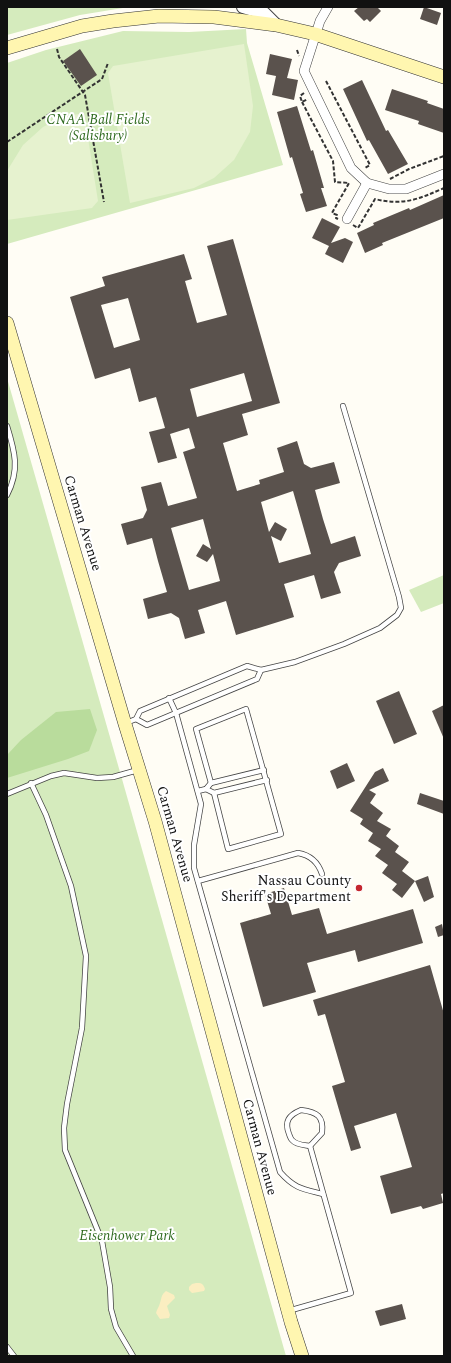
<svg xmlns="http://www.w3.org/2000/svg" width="451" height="1363" font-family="Spectral,serif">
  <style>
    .green { fill: #d5ebbd }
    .forest { fill: #b9dc9c }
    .sand { fill: #fbeec1 }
    .pitch { fill: #e6f2cf }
    .building { fill: #5a524d; fill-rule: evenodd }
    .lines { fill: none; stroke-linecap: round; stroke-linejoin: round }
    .service-casing { stroke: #444; stroke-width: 6 }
    .minor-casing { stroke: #444; stroke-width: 10 }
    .tertiary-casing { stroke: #444; stroke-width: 14 }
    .secondary-casing { stroke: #333; stroke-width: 14 }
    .path { stroke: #333; stroke-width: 2; stroke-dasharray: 4 2; stroke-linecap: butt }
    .service { stroke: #fff; stroke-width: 4.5 }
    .minor { stroke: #fff; stroke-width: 9 }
    .tertiary { stroke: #fff; stroke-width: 12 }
    .secondary { stroke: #fff6b0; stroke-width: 13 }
    .poi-dot { fill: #c4262e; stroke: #fff; stroke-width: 1.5 }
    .labels { text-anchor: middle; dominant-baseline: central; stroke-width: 4; stroke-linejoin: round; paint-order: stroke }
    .park-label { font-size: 14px; font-style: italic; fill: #2f6b1f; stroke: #fff }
    .street-label { font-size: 14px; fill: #111; stroke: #fff }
    .poi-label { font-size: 14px; fill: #111; stroke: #fff; text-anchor: end }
  </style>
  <rect width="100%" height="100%" fill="#fffdf5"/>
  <g class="green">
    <polygon points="7,7 129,7 80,15 7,35"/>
    <polygon points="246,29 247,43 283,165 7,244 7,63 46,50 123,31 189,32"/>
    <polygon points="7,378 122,779 286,1356 7,1356"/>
    <polygon points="444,575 444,603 421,612 409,590"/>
  </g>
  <polygon class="forest" points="90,709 97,730 89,751 68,759 7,778 7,755 21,740 56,712"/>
  <g class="sand">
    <path d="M196,1283C201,1283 203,1283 205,1289L204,1291C200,1292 197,1292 192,1293L189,1290V1287L192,1284Z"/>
    <path d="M166,1291L174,1295L175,1298L167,1306L170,1315L169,1318L160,1319L156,1313C157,1309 159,1307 160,1303C162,1297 161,1295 166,1291Z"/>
  </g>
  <g class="pitch">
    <polygon points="244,44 253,106 250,132 234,160 214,178 194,188 130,203 108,73 113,66"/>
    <polygon points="84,113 98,201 92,208 7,220 7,171 23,145 43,127 63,117"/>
  </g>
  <g class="building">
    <polygon points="359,7 377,7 381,11 370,22 367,19 364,21 354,11"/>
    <polygon points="424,7 441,13 437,25 420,19"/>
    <polygon points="80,49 97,75 81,86 63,61"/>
    <polygon points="270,54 292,59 287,78 298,80 294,100 272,95 276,76 266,74"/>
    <polygon points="362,80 386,131 388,130 408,164 388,174 369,140 367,141 343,89"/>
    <polygon points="392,89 428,101 427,103 444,109 444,133 418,124 419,121 385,110"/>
    <polygon points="297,106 311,151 313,150 324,188 321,188 327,206 306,212 300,194 303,193 292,157 290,158 277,112"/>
    <polygon points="444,195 444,218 382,243 383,245 365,253 357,233 374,225 373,223 409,208 410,210"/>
    <polygon points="322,218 340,227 331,243 345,238 353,242 343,263 325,254 329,246 312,238"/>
    <path d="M233,239L280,403L242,414L248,435L223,443L237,491L260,484L259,480L284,472L277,448L297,441L304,464L311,468L334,462L340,483L315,490L323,519L331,544L355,536L361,556L339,563L334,572L341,593L321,599L314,575L284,584L294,617L236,635L226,601L198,610L205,633L185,639L179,618L171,613L148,619L143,599L167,592L158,561L152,538L127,545L121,524L143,518L147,510L141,487L161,482L168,506L197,498L183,452L195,448L189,428L170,434L177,458L158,463L149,432L165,428L156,397L139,402L130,368L95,379L70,297L105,286L102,277L184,254L192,279L185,281L197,323L227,315L207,246ZM128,298L140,340L114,348L101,305ZM244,373L252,401L197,417L190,389ZM293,491L311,554L279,563L271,536L281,541L287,529L275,522L269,532L261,502ZM203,519L211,549L203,544L196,556L207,562L213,554L220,581L189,590L171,528Z"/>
    <polygon points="399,691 417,734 394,744 376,701"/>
    <polygon points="444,705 444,739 432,711"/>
    <polygon points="347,763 355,781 337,789 330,771"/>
    <polygon points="383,768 389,781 369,790 376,794 370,803 383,813 377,821 391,829 386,836 399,846 395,852 409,862 402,871 415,881 402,898 392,890 397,884 382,873 388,865 375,856 381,849 368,841 373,833 360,824 363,819 350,811 375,772"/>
    <polygon points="420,793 444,801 444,814 417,804"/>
    <polygon points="428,876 434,897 424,902 415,881"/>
    <polygon points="284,888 292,915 319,908 327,934 413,909 423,943 358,962 355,950 307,963 316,992 263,1007 240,923 271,914 265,894"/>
    <polygon points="442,924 444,935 438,937 435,927"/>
    <polygon points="430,965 444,1014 444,1193 441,1194 443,1203 423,1209 421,1206 391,1214 380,1176 412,1167 396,1113 354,1126 361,1148 351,1151 332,1086 345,1082 325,1014 318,1016 313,1000"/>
    <polygon points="402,1304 406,1319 380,1326 375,1311"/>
  </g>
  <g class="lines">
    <g class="service-casing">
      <g id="service">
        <path d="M7,426C15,452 20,470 7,495"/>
        <path d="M169,698L176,713L201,804L194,845V868L280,1172C295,1189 303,1189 323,1194"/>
        <polyline points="136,719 147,725 257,679 261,670"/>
        <polyline points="126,723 136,719 140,711 247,666 261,670 295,662 344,644 380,628 397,615 401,608 399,597 343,406"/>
        <polyline points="31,783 46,815 71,886 86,956 82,1028 67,1104 64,1128 65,1150 102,1241 110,1287 111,1309 116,1327 133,1356"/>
        <polyline points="211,783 196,729 246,709 281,834 228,849 214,793"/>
        <polyline points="206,789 214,793 267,780"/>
        <polyline points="198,791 206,789 211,783 264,770"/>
        <polyline points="7,794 51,776 64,773 97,778 113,777 138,770"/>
        <path d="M198,881L298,853C310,855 318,862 322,874"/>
        <path d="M301,1110C317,1112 324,1116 322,1133L310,1146C304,1145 296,1145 292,1140C290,1138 290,1136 289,1134C284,1121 289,1115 301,1110Z"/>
        <polyline points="288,1311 351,1293 310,1146"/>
        <polyline points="7,1347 14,1356"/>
      </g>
    </g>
    <g class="minor-casing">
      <g id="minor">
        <polyline points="328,7 320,21 304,71 351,168 367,183 389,189 406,189 444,174"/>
        <polyline points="347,219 367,183"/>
      </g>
    </g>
    <g class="tertiary-casing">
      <polyline id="tertiary" points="243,7 264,13 276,25"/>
    </g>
    <g class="secondary-casing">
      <g id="secondary">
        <polyline points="7,48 82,26 113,21 159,16 214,17 276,25 315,34 444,77"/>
        <polyline points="7,323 125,724 155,821 291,1322 302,1356"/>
      </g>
    </g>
    <g class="path">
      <polyline points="57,49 59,57 85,95 104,202"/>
      <polyline points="297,50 299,56"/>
      <polyline points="326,81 370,165 365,168"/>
      <polyline points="304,93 300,96 302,102 308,99"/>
      <polyline points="302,102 333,161 335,182 349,183 332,213 337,215 336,218 338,219"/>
      <polyline points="7,142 102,79 108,63"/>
      <polyline points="390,179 409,169 444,156"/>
      <path d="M353,225L358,228L375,199C403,206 419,199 444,188"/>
    </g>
    <use href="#service" class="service"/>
    <use href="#minor" class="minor"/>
    <use href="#tertiary" class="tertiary"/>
    <use href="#secondary" class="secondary"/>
  </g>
  <circle class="poi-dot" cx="359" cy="888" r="4"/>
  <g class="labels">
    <g class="park-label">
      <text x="98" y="119">CNAA Ball Fields<tspan x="98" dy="16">(Salisbury)</tspan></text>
      <text x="127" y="1235">Eisenhower Park</text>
    </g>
    <g class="street-label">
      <text transform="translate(83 523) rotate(73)">Carman Avenue</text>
      <text transform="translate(175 834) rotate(74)">Carman Avenue</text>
      <text transform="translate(260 1147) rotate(75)">Carman Avenue</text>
    </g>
    <g class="poi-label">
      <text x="351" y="880">Nassau County<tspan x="351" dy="16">Sheriff's Department</tspan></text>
    </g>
  </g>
  <rect width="451" height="1363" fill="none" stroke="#111111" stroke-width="16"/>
</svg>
